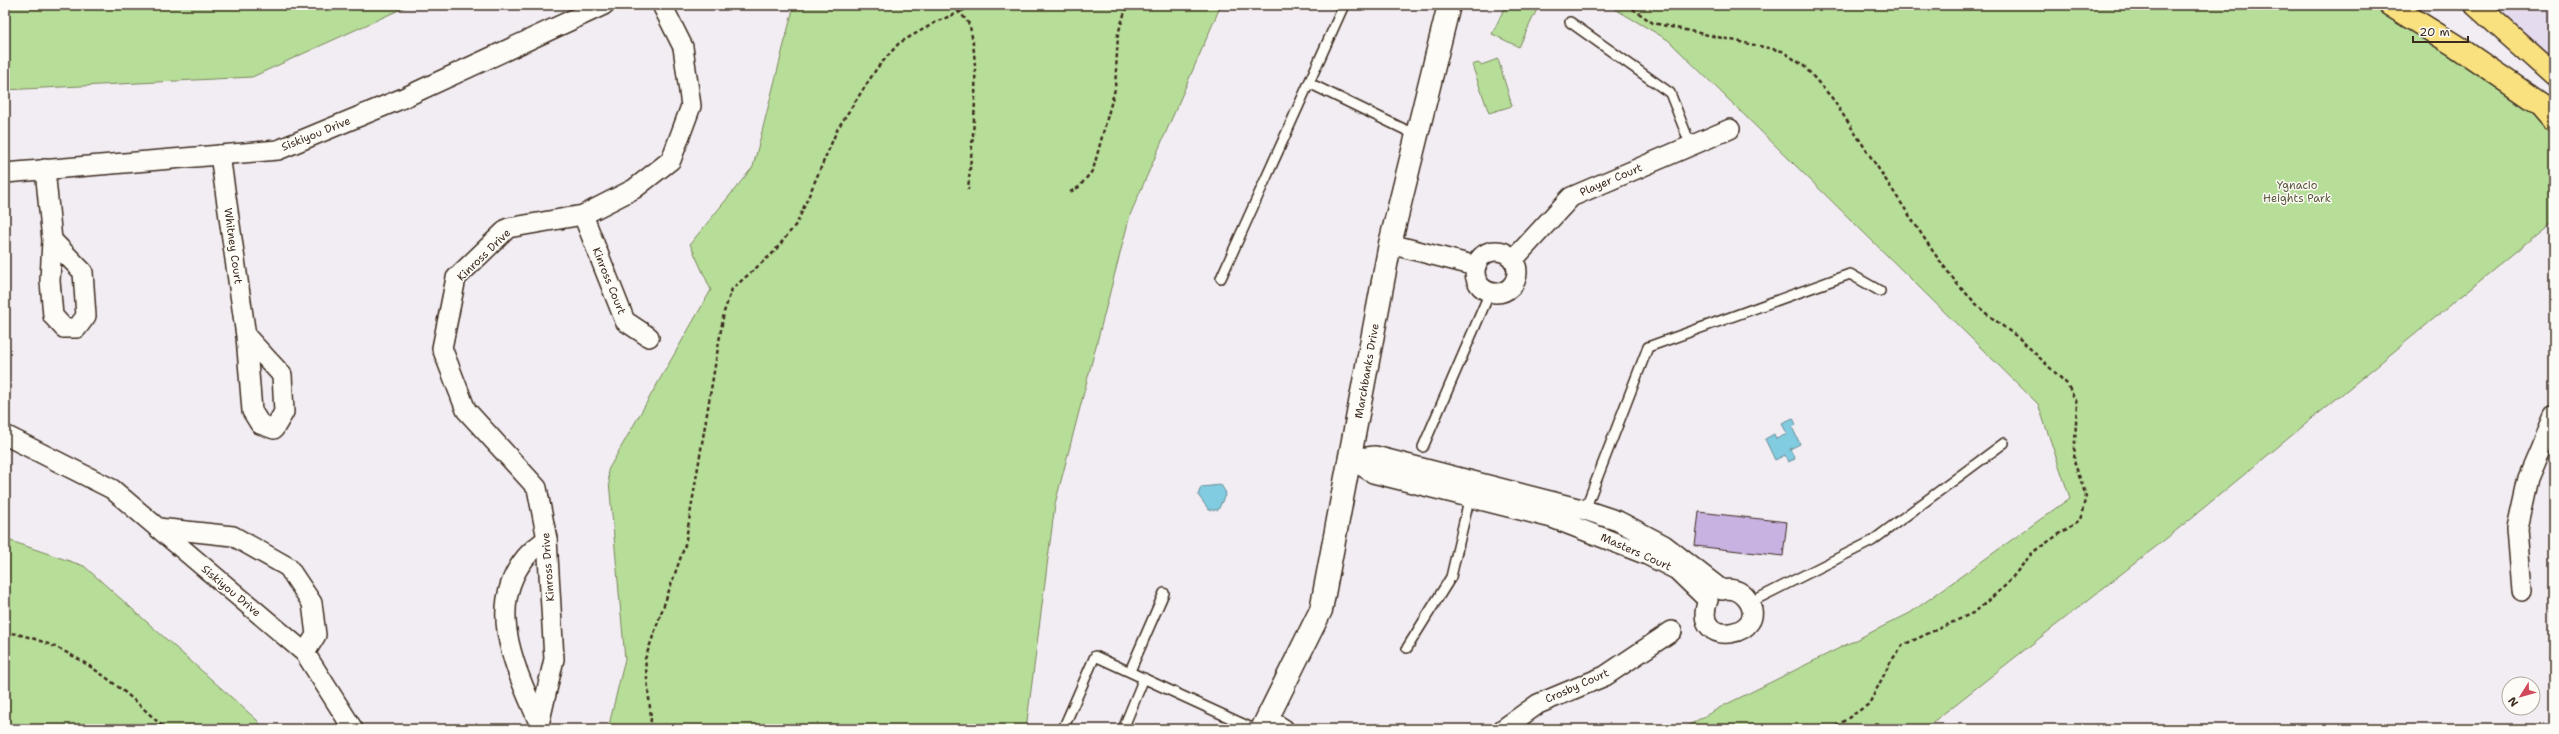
<svg xmlns="http://www.w3.org/2000/svg" width="2559" height="734" font-family="'Shantell Sans',sans-serif">
  <style>
    .built { fill: #e5dbee }
    .green { fill: #b7de99; stroke: #79845c }
    .water { fill: #81cce1; stroke: #658b93 }
    .building { fill: #c8b2e2; stroke: #3b2a1e }
    .lines { fill: none; stroke-linecap: round; stroke-linejoin: round }
    .service-casing { stroke: #3b2a1e; stroke-width: 12 }
    .minor-casing { stroke: #3b2a1e; stroke-width: 22 }
    .tertiary-casing { stroke: #3b2a1e; stroke-width: 25 }
    .trunk-casing { stroke: #3b2a1e; stroke-width: 25 }
    .path { stroke: #3b2a1e; stroke-width: 2.5; stroke-dasharray: 4 3; stroke-linecap: butt }
    .service { stroke: #fdfcf7; stroke-width: 9 }
    .minor { stroke: #fdfcf7; stroke-width: 19 }
    .tertiary { stroke: #fdfcf7; stroke-width: 22 }
    .trunk { stroke: #fae180; stroke-width: 22 }
    .labels { text-anchor: middle; dominant-baseline: central; stroke-width: 3; stroke-linejoin: round; paint-order: stroke }
    .street-label { font-size: 11px; fill: #3b2a1e; stroke: #fdfcf7 }
    .park-label { font-size: 11px; fill: #5a573d; stroke: #fdfcf7 }
  </style>
  <rect width="100%" height="100%" fill="#f2edf3"/>
  <filter id="ink" filterUnits="userSpaceOnUse"><feTurbulence type="fractalNoise" baseFrequency=".025" numOctaves="2"/><feDisplacementMap in="SourceGraphic" scale="8" xChannelSelector="R" yChannelSelector="G"/><feConvolveMatrix kernelMatrix="1 2 1 2 8 2 1 2 1" color-interpolation-filters="sRGB"/></filter>
  <g filter="url(#ink)">
    <polygon class="built" points="2476,5 2554,5 2554,75"/>
    <g class="green">
      <polygon points="5,5 410,5 252,77 5,90"/>
      <polygon points="794,5 1221,5 1130,215 1055,504 1026,729 608,729 625,659 608,470 711,290 690,244 753,167"/>
      <polygon points="1506,5 1539,5 1519,47 1492,34"/>
      <polygon points="1608,5 2390,5 2554,119 2554,220 2167,538 1924,729 1682,729 1721,707 1910,613 2070,498 2038,404 1668,40"/>
      <polygon points="1498,59 1512,106 1489,113 1472,65 1478,63 1481,65"/>
      <polygon points="5,539 84,566 258,721 263,729 5,729"/>
    </g>
    <g class="water">
      <polygon points="1793,418 1796,425 1792,427 1800,444 1790,449 1795,459 1788,462 1785,455 1775,460 1765,439 1774,434 1776,439 1787,434 1782,423"/>
      <polygon points="1221,485 1226,493 1218,510 1209,510 1198,495 1201,487"/>
    </g>
    <polygon class="building" points="1699,512 1787,522 1783,556 1695,546"/>
    <g class="lines">
      <g class="service-casing">
        <g id="service">
          <polyline points="1570,22 1670,93 1691,146"/>
          <polyline points="1309,83 1416,135"/>
          <polyline points="1221,278 1344,5"/>
          <polyline points="1423,447 1490,292"/>
          <polyline points="1584,512 1648,347 1850,274 1880,291"/>
          <polyline points="1749,603 1872,541 2004,443"/>
          <polyline points="1407,648 1451,577 1470,496"/>
          <polyline points="1130,671 1164,593"/>
          <polyline points="1063,729 1095,656 1254,729"/>
          <polyline points="1123,729 1144,678"/>
        </g>
      </g>
      <g class="minor-casing">
        <g id="minor">
          <polyline points="220,155 246,336 252,411 260,424 274,429 284,412 282,375 246,336"/>
          <polyline points="45,169 52,240 50,281 53,316 64,328 77,328 86,316 83,272 52,240"/>
          <polyline points="5,173 278,150 401,99 604,5"/>
          <polyline points="583,215 625,321 649,337"/>
          <polyline points="1390,244 1476,266"/>
          <circle cx="1496" cy="272" r="21"/>
          <polyline points="1513,260 1571,197 1730,129"/>
          <polyline points="5,435 112,489 305,653 353,729"/>
          <path d="M1375,456L1585,510L1618,521L1664,545L1722,590C1732,588 1740,590 1747,599C1774,636 1689,652 1708,600L1677,570L1647,555L1552,518L1373,473L1351,459Z"/>
          <polyline points="158,528 233,536 288,567 312,603 316,635 305,653"/>
          <polyline points="2522,591 2517,528 2528,478 2554,417"/>
          <polyline points="1268,719 1284,729"/>
          <path d="M539,723C517,671 484,608 526,557C532,550 540,544 547,539"/>
          <polyline points="538,729 554,659 547,539 537,488 466,410 442,348 456,278 508,228 583,215 634,189 671,160 691,106 683,47 662,5"/>
          <polyline points="1503,729 1538,704 1605,676 1672,631"/>
        </g>
      </g>
      <g class="tertiary-casing">
        <polyline id="tertiary" points="1262,729 1321,610 1390,244 1449,5"/>
      </g>
      <g class="trunk-casing">
        <g id="trunk">
          <polyline points="2390,5 2456,46 2542,105 2554,119"/>
          <polyline points="2476,5 2554,75"/>
        </g>
      </g>
      <g class="path">
        <polyline points="950,5 960,12 972,5"/>
        <polyline points="1627,5 1653,23 1782,51 1804,66 1832,98 1934,253 1958,285 1983,311 2020,339 2067,384 2077,403 2074,461 2086,496 2080,520 2033,552 2006,585 1975,612 1903,645 1891,661 1869,704 1832,729"/>
        <polyline points="1070,192 1079,187 1093,170 1115,89 1118,34 1127,5"/>
        <path d="M5,632C68,641 121,686 165,729"/>
        <path d="M650,729L651,718L645,659L685,545L724,312L732,289L773,253L797,223L838,128L877,68L899,43L938,21L960,12C963,17 969,22 970,27C981,73 972,143 968,190"/>
      </g>
      <use href="#service" class="service"/>
      <use href="#minor" class="minor"/>
      <use href="#tertiary" class="tertiary"/>
      <use href="#trunk" class="trunk"/>
    </g>
  </g>
  <g class="labels">
    <g class="street-label">
      <text transform="translate(316 134) rotate(-22)">Siskiyou Drive</text>
      <text transform="translate(1611 180) rotate(-23)">Player Court</text>
      <text transform="translate(233 246) rotate(82)">Whitney Court</text>
      <text transform="translate(484 255) rotate(-44)">Kinross Drive</text>
      <text transform="translate(609 281) rotate(68)">Kinross Court</text>
      <text transform="translate(1367 371) rotate(-80)">Marchbanks Drive</text>
      <text transform="translate(1636 552) rotate(24)">Masters Court</text>
      <text transform="translate(548 567) rotate(-94)">Kinross Drive</text>
      <text transform="translate(231 591) rotate(40)">Siskiyou Drive</text>
      <text transform="translate(1577 686) rotate(-24)">Crosby Court</text>
    </g>
    <g class="park-label">
      <text x="2297" y="185">Ygnacio<tspan x="2297" dy="13">Heights Park</tspan></text>
    </g>
  </g>
  <rect width="2559" height="734" fill="none" stroke="#fdfcf7" stroke-width="20"/>
  <rect x="10" y="10" width="2539" height="714" fill="none" stroke="#3b2a1e" stroke-width="1.5" filter="url(#ink)"/>
  <g transform="translate(2521 696) rotate(233)"><circle r="19" fill="#fdfcf7" stroke="#afa8a0"/>
  <path d="M0-3L7 15L0 10L-7 15Z" fill="#d1495b"/>
  <text y="-6" font-size="11" font-weight="bold" text-anchor="middle" fill="#3b2a1e">N</text>
  </g>
  <path d="M2413 36v6h55v-6" fill="none" stroke="#3b2a1e" stroke-width="2"/>
  <text x="2419" y="36" font-size="12" fill="#3b2a1e" stroke="#fdfcf7" stroke-width="3" paint-order="stroke">20 m</text>
</svg>
